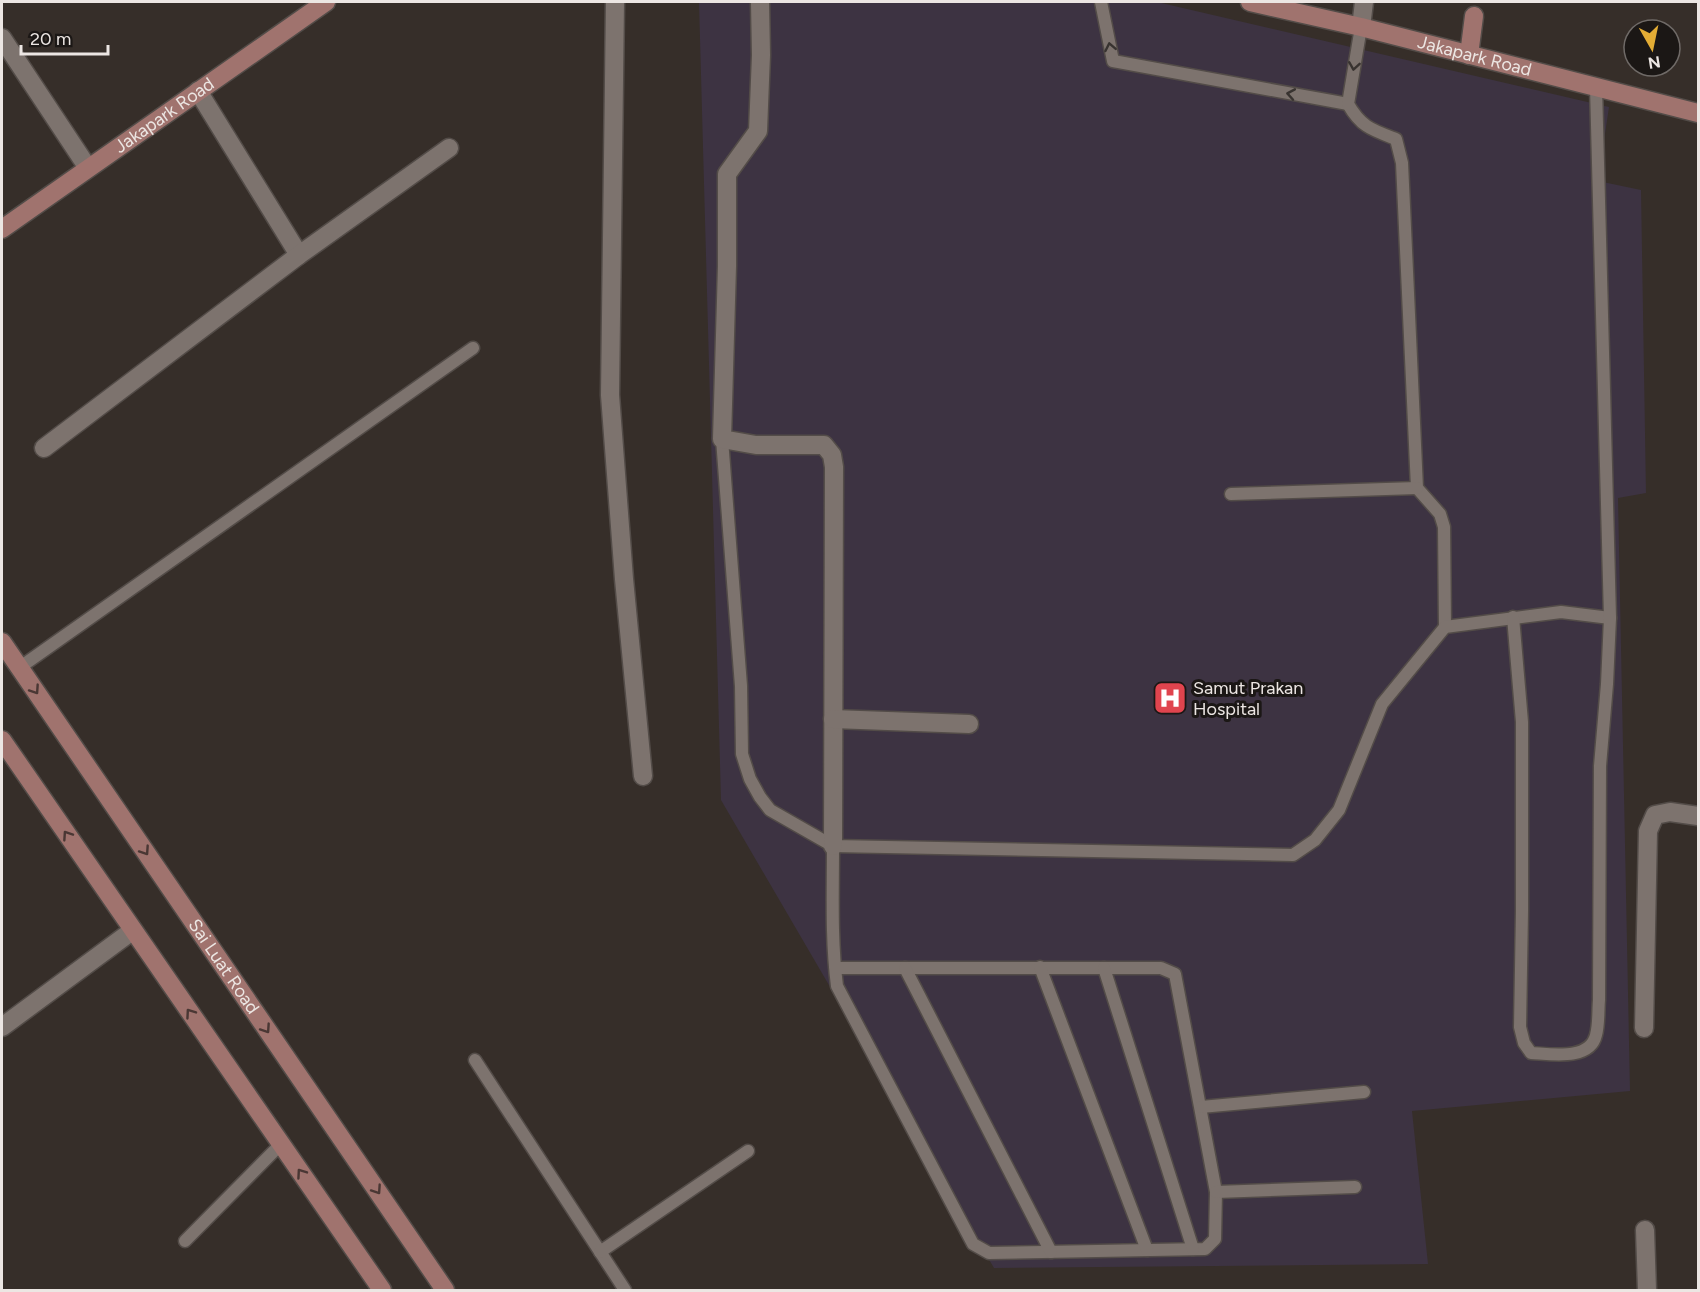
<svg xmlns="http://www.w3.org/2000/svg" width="1700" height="1292" font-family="Figtree,sans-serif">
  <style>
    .medical { fill: #3d3342 }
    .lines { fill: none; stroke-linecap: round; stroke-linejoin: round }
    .lane-casing { stroke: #534c48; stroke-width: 15 }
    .street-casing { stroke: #534c48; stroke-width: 21 }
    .secondary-casing { stroke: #534c48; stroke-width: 21 }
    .lane { stroke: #7d736e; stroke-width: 12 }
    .street { stroke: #7d736e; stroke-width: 18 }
    .secondary { stroke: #a0736e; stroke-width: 18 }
    .oneway { stroke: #383330 }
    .oneway2 { stroke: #4a3734 }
    .labels { text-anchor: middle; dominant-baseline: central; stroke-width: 6; stroke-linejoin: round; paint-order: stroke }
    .street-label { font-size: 18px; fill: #ece6e3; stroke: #1b1715 }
    .poi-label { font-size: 18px; fill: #ece6e3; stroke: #1b1715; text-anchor: start }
  </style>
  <rect width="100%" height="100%" fill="#362e29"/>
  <polygon class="medical" points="699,2 1157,2 1609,107 1598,181 1641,190 1646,493 1618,498 1630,1091 1412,1111 1428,1264 994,1268 721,800"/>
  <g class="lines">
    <g class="lane-casing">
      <g id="lane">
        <polyline points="1101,2 1113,61 1348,104"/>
        <path d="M1361,27L1348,104C1361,127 1372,130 1396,139L1402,163L1417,488L1440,514L1444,527L1445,627"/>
        <polyline points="722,439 741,686 742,754 750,779 760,797 770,810 833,846 1293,855 1315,840 1339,810 1382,704 1445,627 1561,612 1610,618"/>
        <polyline points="1231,494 1417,488"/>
        <path d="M1513,617L1522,722V911L1520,1027L1524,1043L1531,1053C1551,1054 1590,1061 1596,1035C1599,1024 1598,1011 1599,1000L1600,766L1607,684L1610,618L1596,87"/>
        <polyline points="19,668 473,348"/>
        <path d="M833,846C833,893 831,939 837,986L973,1244L989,1253L1205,1249L1215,1239L1216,1192L1175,974L1161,968H835"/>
        <polyline points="1040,967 1147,1250"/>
        <polyline points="905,968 1051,1252"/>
        <polyline points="1104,968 1193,1249"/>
        <polyline points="475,1060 625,1290"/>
        <polyline points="1201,1107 1364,1092"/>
        <polyline points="1216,1192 1355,1187"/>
        <polyline points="185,1241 281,1144"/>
        <polyline points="600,1252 748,1151"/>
      </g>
    </g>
    <g class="street-casing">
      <g id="street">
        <polyline points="615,2 610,395 624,579 643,776"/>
        <polyline points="760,2 761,55 758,131 727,174 727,266 722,439 756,445 824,445 832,455 834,467 833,846"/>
        <polyline points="1361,27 1364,2"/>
        <polyline points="2,38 88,168"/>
        <polyline points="198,91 299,255"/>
        <polyline points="44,448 299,255 449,148"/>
        <polyline points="833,719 969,724"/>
        <polyline points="2,1027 132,931"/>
        <polyline points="1644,1028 1648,831 1655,815 1670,812 1698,816"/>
        <polyline points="1645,1230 1647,1290"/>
      </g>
    </g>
    <g class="secondary-casing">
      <g id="secondary">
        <path id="s1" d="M1250,2L1361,27L1698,113"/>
        <polyline points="1469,55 1474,16"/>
        <path id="s2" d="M2,229L326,2"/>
        <path id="s3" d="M2,642L445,1290"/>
        <polyline points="2,740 382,1290"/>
      </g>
    </g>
    <use href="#lane" class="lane"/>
    <use href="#street" class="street"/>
    <use href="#secondary" class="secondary"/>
  </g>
  <defs><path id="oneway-chevron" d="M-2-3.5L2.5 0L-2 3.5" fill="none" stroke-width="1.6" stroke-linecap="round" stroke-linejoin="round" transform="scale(1.5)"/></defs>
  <g class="oneway">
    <use href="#oneway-chevron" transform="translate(1110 47) rotate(-101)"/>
    <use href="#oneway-chevron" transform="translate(1354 66) rotate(99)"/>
    <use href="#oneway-chevron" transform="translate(1291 94) rotate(-170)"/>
  </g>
  <g class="oneway2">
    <use href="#oneway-chevron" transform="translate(35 690) rotate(56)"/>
    <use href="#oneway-chevron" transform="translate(67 835) rotate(-124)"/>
    <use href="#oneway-chevron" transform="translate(145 851) rotate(56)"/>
    <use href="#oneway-chevron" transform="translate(190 1013) rotate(-125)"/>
    <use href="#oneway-chevron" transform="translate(266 1029) rotate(56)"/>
    <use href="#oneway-chevron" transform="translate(301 1173) rotate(-125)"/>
    <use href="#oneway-chevron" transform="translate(377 1190) rotate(56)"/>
  </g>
  <defs>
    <g id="hospital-square" transform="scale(1.725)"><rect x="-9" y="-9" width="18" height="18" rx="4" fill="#e0444e" stroke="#1b1715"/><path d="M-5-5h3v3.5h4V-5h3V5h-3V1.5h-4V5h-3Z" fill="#fff"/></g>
  </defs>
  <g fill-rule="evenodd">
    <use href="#hospital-square" x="1170" y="698"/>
  </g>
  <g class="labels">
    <g class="street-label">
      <text stroke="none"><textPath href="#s1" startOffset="231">Jakapark Road</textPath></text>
      <text stroke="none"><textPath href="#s2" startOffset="198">Jakapark Road</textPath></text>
      <text stroke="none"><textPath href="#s3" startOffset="393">Sai Luat Road</textPath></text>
    </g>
    <g class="poi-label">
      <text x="1193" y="688">Samut Prakan<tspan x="1193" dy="21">Hospital</tspan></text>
    </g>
  </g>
  <rect width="1700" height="1292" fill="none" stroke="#ece6e3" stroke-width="6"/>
  <g transform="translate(1652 48) rotate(171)"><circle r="28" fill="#1b1715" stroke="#6f6a67" stroke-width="1.5"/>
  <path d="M0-4.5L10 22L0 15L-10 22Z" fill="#e4ad35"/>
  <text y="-9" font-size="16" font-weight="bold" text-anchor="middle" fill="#ece6e3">N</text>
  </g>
  <path d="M21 45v9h87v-9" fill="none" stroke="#ece6e3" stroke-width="3"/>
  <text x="30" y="45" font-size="18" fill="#ece6e3" stroke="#1b1715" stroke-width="4.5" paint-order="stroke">20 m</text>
</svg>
